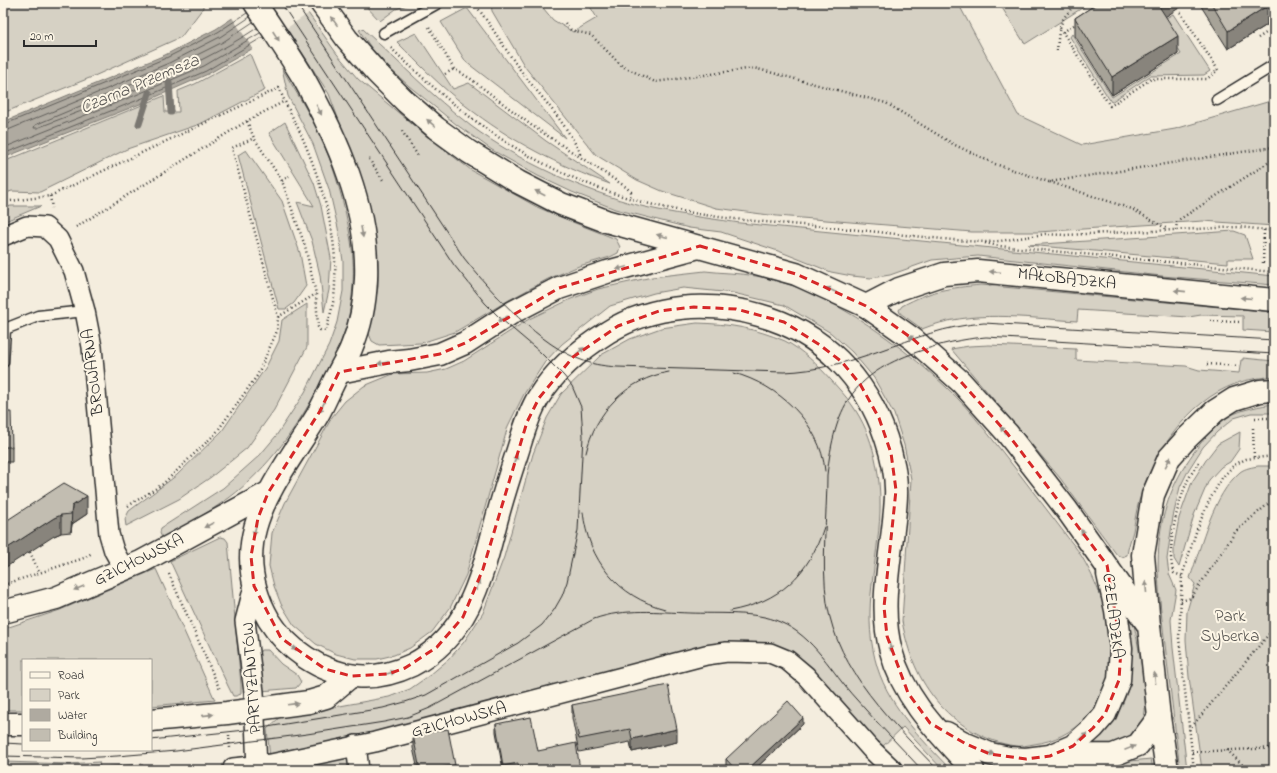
<svg xmlns="http://www.w3.org/2000/svg" width="1277" height="773" font-family="'Indie Flower',sans-serif">
  <style>
    .green { fill: #d6d1c4; stroke: #807e78 }
    .water { fill: #afaaa0; stroke: #7a7771 }
    .pier { fill: #f4edde }
    .lines { fill: none; stroke-linecap: round; stroke-linejoin: round }
    .shore { stroke: #605e5a; stroke-width: 1 }
    .stream { stroke: #7a7771; stroke-width: 7 }
    .lane-casing { stroke: #2b2b2b; stroke-width: 13 }
    .street-casing { stroke: #2b2b2b; stroke-width: 22 }
    .secondary-casing { stroke: #2b2b2b; stroke-width: 25 }
    .path { stroke: #2b2b2b; stroke-width: 2.5; stroke-dasharray: 1 3; stroke-linecap: butt }
    .lane { stroke: #fcf5e5; stroke-width: 10 }
    .street { stroke: #fcf5e5; stroke-width: 19 }
    .secondary { stroke: #fcf5e5; stroke-width: 22 }
    .tram { stroke: #2b2b2b; stroke-width: 1 }
    .wall { fill: #a7a398; stroke: #2b2b2b }
    .shaded-wall { fill: #88847c; stroke: #2b2b2b }
    .building { fill: #c2bdb1; stroke: #2b2b2b }
    .oneway { fill: #949088 }
    .marked { fill: none; stroke: #d62828; stroke-width: 3; stroke-dasharray: 8 5; stroke-linejoin: round }
    .labels { text-anchor: middle; dominant-baseline: central; stroke-width: 4; stroke-linejoin: round; paint-order: stroke }
    .street-label { font-size: 17px; fill: #2b2b2b; stroke: #fcf5e5 }
    .park-label { font-size: 17px; fill: #565451; stroke: #fcf5e5 }
    .water-label { font-size: 18px; font-style: italic; fill: #595754; stroke: #fcf5e5 }
  </style>
  <rect width="100%" height="100%" fill="#f4edde"/>
  <filter id="ink" filterUnits="userSpaceOnUse"><feTurbulence type="fractalNoise" baseFrequency=".025" numOctaves="2"/><feDisplacementMap in="SourceGraphic" scale="8" xChannelSelector="R" yChannelSelector="G"/><feConvolveMatrix kernelMatrix="1 2 1 2 8 2 1 2 1" color-interpolation-filters="sRGB"/></filter>
  <g filter="url(#ink)">
    <g class="green">
      <polygon points="3,3 203,3 203,8 181,37 92,77 3,113"/>
      <polygon points="270,3 301,3 337,54 358,79 424,134 471,170 537,207 575,223 616,239 620,247 618,253 610,257 579,266 548,279 509,300 455,332 421,343 379,345 372,341 369,334 378,287 378,263 375,237 362,182 329,94"/>
      <polygon points="363,3 412,3 396,9 380,21"/>
      <polygon points="491,3 539,3 553,20 573,32 597,18 588,3 958,3 1018,115 1082,145 1175,129 1274,100 1274,226 1203,221 1038,232 972,232 777,216 716,208 662,191 637,180 596,155 525,67 492,11"/>
      <polygon points="999,3 1090,3 1025,44"/>
      <polygon points="467,8 565,138 466,62 441,22"/>
      <polygon points="1173,14 1210,71 1204,75 1150,76 1111,102 1070,37 1072,34 1112,97 1181,54 1161,21"/>
      <path d="M363,29C399,62 432,96 471,126C518,161 584,191 641,206C673,214 707,218 740,223L1274,276V285L1162,276L978,256L932,260L890,275L871,278L852,276L831,272L781,252L721,232L689,228L615,209L572,192L538,176L492,150L457,125L409,86L388,67L372,49L359,30Z"/>
      <path d="M416,33L453,89L469,83L546,141L610,184C559,166 509,140 466,106C441,87 419,64 397,42Z"/>
      <polygon points="250,54 265,90 200,124 127,149 40,192 12,191 3,194 3,162 164,96 165,112 179,112 178,91 195,84"/>
      <path d="M282,68C294,89 307,109 318,131C334,165 345,204 351,241C356,274 353,311 341,342C336,356 328,370 321,383C298,426 269,468 229,498C208,513 185,526 162,538L160,533L161,528L223,488L260,455L276,436L305,392L329,345L337,322L343,291V261L338,228L329,189L313,144L288,96Z"/>
      <polygon points="285,122 314,183 321,206 331,258 329,290 324,312 320,275 312,241 297,202 314,206 269,133"/>
      <polygon points="246,150 282,201 300,253 306,286 294,303 286,309 279,309 238,155"/>
      <polygon points="11,206 41,206 3,222 3,208"/>
      <polygon points="1234,231 1245,235 1253,259 1228,259 1228,263 1028,245"/>
      <path d="M705,271C722,273 740,273 756,276C778,280 802,288 822,298C867,321 909,352 946,387C973,412 995,443 1018,472C1033,492 1048,511 1063,531C1069,540 1077,548 1082,557C1101,589 1115,630 1110,668C1104,707 1074,739 1034,744C1028,745 1021,747 1015,746C987,742 959,726 940,705C918,680 908,653 902,621L911,479L904,445L894,414L874,378L852,352L831,333L784,305L733,293L683,288L654,293L610,306L562,344L545,362L524,394L508,426L466,575L450,608L432,632L410,648L394,655L377,659H355L336,654L316,644L294,625L281,604L274,586L269,566L272,533L285,503L332,417L345,401L364,386L393,374L427,373L446,369L464,361L529,319L571,299L598,289L652,277Z"/>
      <path d="M981,285L1274,312V332L1243,330V316L1201,315L1189,317L1078,310L1077,321C1025,318 971,309 922,329L900,313L899,310L902,306C931,290 949,288 981,285Z"/>
      <polygon points="307,304 307,347 274,410 247,448 211,477 179,499 126,526 125,519 129,511 177,475 222,431 266,367 279,341 282,320"/>
      <path d="M697,323C730,324 754,328 785,341C801,349 819,366 831,380C838,388 846,396 852,405C874,436 881,475 880,512C878,563 862,607 875,659C885,702 921,739 951,770H943L903,727L880,749L764,646L270,758L267,729L280,717L389,697L410,689L430,675L449,659L464,642L483,613L504,557L533,454L547,418L561,394L601,355L630,339L661,328Z"/>
      <path d="M989,345L1076,349V360L1186,366L1199,370L1239,373L1241,360H1243V358L1274,361V376C1261,378 1247,379 1235,384C1188,401 1153,454 1139,501C1136,511 1135,521 1133,531C1131,539 1128,547 1127,555L1122,557L1117,555L1060,478L951,349L969,346Z"/>
      <path d="M1274,404V413H1251L1234,418L1217,432L1203,447L1189,469L1180,487L1173,517L1167,559L1169,574L1176,590L1171,620L1173,648L1187,770H1180C1175,731 1171,692 1166,653C1157,576 1146,519 1194,452C1204,438 1216,424 1230,416C1239,410 1263,405 1274,404Z"/>
      <polygon points="1240,432 1239,449 1230,462 1221,467 1209,480 1194,515 1179,567 1174,559 1174,546 1179,518 1192,482 1208,457 1218,444"/>
      <path d="M1258,466H1274V770H1202L1189,677L1186,640L1187,611L1195,584L1190,578C1202,544 1213,495 1240,472C1245,468 1253,467 1258,466Z"/>
      <polygon points="220,537 225,538 228,542 241,685 241,694 236,696 233,696 228,686 170,561"/>
      <polygon points="156,569 215,700 151,706 151,660 23,660 23,710 3,710 3,629 60,610"/>
      <path d="M1130,607C1135,628 1151,702 1143,720C1138,731 1126,743 1113,746C1106,748 1096,746 1089,746C1097,737 1108,727 1115,717C1138,684 1132,645 1125,609Z"/>
      <polygon points="261,650 268,650 281,664 297,675 301,682 296,688 261,691 258,655"/>
      <polygon points="347,753 351,770 280,770"/>
      <polygon points="1151,759 1153,770 1037,770"/>
      <polygon points="3,762 69,764 99,762 100,767 142,764 143,770 3,770"/>
    </g>
    <polygon class="water" points="255,3 322,3 250,50 208,74 140,104 3,158 3,122 165,55 216,29"/>
    <polygon class="pier" points="251,3 324,3 254,50 231,16"/>
    <g class="lines">
      <g class="shore">
        <path d="M253,22L223,42L171,68L35,125L34,128H37C112,99 190,72 257,28"/>
        <polyline points="3,125 166,58 218,32 247,13"/>
        <polyline points="3,130 8,130 169,63 220,37 250,17"/>
        <polyline points="3,148 136,95 204,66 260,33"/>
        <polyline points="3,154 138,100 206,71 263,37"/>
      </g>
      <g class="stream">
        <polyline points="169,82 171,112"/>
        <polyline points="139,124 149,93"/>
      </g>
      <g class="lane-casing">
        <g id="lane">
          <polyline points="384,33 438,3"/>
          <polyline points="1217,100 1274,65"/>
          <polyline points="3,362 5,329 38,316 85,311"/>
        </g>
      </g>
      <g class="street-casing">
        <g id="street">
          <polyline points="3,236 27,226 45,227 58,239 74,271 85,311 92,347 109,534 114,551 124,569"/>
          <polyline points="254,586 245,621 254,692 257,770"/>
          <polyline points="356,745 359,770"/>
          <polyline points="233,768 271,764 375,742 706,655 727,652 770,653 787,660 806,676 871,749 893,770"/>
        </g>
      </g>
      <g class="secondary-casing">
        <g id="secondary">
          <path d="M255,3C271,27 288,52 303,77C337,138 369,208 366,279C365,302 361,325 352,346C349,355 343,363 339,372C331,386 325,402 317,416C277,482 222,539 269,620C287,649 321,673 356,676C375,678 395,673 412,665C470,635 482,575 497,518C503,496 510,474 517,453C523,434 528,415 538,398C555,370 581,349 608,332C653,304 710,301 759,315C822,332 866,378 886,438C892,456 897,477 896,496C894,547 877,601 891,651C904,700 939,733 973,770"/>
          <polyline points="321,3 347,39 377,73 406,102 436,128 469,152 518,182 561,204 606,221 796,274 866,306 913,339 961,382 1007,433 1067,510 1149,626"/>
          <polyline points="866,306 899,289 944,274 978,271 1274,300"/>
          <polyline points="339,372 389,362 409,360 440,354 465,343 513,312 559,288 607,272 699,247"/>
          <polyline points="3,612 56,598 141,562 268,493"/>
          <polyline points="151,720 227,713 309,702 326,697 351,676"/>
          <polyline points="3,724 23,724"/>
          <polyline points="946,733 966,744 990,754 1009,758 1026,759 1050,756 1113,755 1138,745 1159,717"/>
          <polyline points="1054,754 1073,746 1093,728 1105,714 1119,680 1121,648 1116,610 1108,574"/>
          <polyline points="1167,770 1159,717 1149,626 1143,555 1153,495 1169,458 1187,438 1215,411 1234,399 1260,391 1274,390"/>
        </g>
      </g>
      <g class="path">
        <path d="M474,3C491,25 505,49 521,71C541,97 565,122 579,151L580,154L578,156"/>
        <polyline points="1268,3 1274,13"/>
        <polyline points="565,23 571,30 591,35 622,66 655,82 754,68 886,103 953,144 995,164 1049,182 1274,147"/>
        <polyline points="429,27 454,69 471,79 531,125 626,187 631,192 630,198"/>
        <polyline points="1060,28 1110,106 1151,79 1207,79 1218,70 1180,12"/>
        <polyline points="1063,32 1077,23"/>
        <polyline points="1258,38 1274,28"/>
        <path d="M391,48C416,72 441,95 469,116C528,162 603,196 677,210C730,221 784,223 837,228C887,232 936,240 986,242L1000,241L1045,234L1065,235L1240,227L1274,231"/>
        <path d="M1057,51C1058,41 1058,31 1062,22C1064,15 1072,11 1073,3"/>
        <polyline points="445,74 454,69"/>
        <polyline points="402,131 418,156"/>
        <polyline points="369,159 383,180"/>
        <polyline points="282,181 289,176"/>
        <polyline points="1050,182 1132,209 1167,229"/>
        <polyline points="50,196 52,208"/>
        <path d="M3,202L50,196L279,88C285,103 293,118 300,132C320,178 338,233 335,283C335,300 330,316 326,331L320,330L318,327L316,294L305,246L282,181L254,138L247,121"/>
        <polyline points="76,227 247,121 285,101"/>
        <polyline points="1176,230 1177,221 1274,159"/>
        <polyline points="1270,230 1274,219"/>
        <polyline points="985,243 999,246 1274,272"/>
        <polyline points="1263,263 1264,230"/>
        <polyline points="278,317 316,294"/>
        <polyline points="1210,321 1242,322"/>
        <polyline points="1207,364 1239,366"/>
        <polyline points="1255,418 1274,418"/>
        <polyline points="1253,428 1254,457"/>
        <polyline points="128,506 163,484 216,433 257,376 277,331 278,317 232,148 254,138"/>
        <polyline points="30,552 39,572"/>
        <polyline points="169,574 220,690"/>
        <path d="M1182,576L1174,573C1165,552 1178,501 1188,480C1191,474 1195,468 1199,462"/>
        <polyline points="3,585 84,558 92,553"/>
        <polyline points="1181,601 1191,598 1236,531 1274,499"/>
        <polyline points="1189,730 1274,628"/>
        <polyline points="229,735 230,748"/>
        <polyline points="1227,750 1248,770"/>
        <polyline points="1192,752 1274,748"/>
        <polyline points="1194,770 1179,638 1182,576 1197,529 1209,501 1222,478 1234,465 1246,459 1274,456"/>
      </g>
      <use href="#lane" class="lane"/>
      <use href="#street" class="street"/>
      <use href="#secondary" class="secondary"/>
      <g class="tram">
        <path d="M296,3L464,258C492,293 541,347 584,361C595,365 606,366 617,367L784,372C816,371 848,362 879,351C916,338 945,326 984,323L1274,340"/>
        <path d="M734,373C778,385 821,423 825,471"/>
        <path d="M586,453C595,412 627,379 669,372"/>
        <path d="M583,512C588,560 618,597 665,609"/>
        <path d="M730,611C779,602 809,575 824,527"/>
        <polyline points="151,740 255,729 383,708 405,702 426,695 518,643 542,625 554,610 562,596 567,582 578,530 583,436 581,407 572,386 564,376 540,352 501,319 485,303 454,265 281,3"/>
        <polyline points="3,743 23,744"/>
        <path d="M3,756L81,758L117,756L176,751L307,734L384,722L408,717L430,708L594,619C625,608 657,612 690,613C717,614 756,611 780,622C815,637 831,672 856,699C877,723 900,746 922,770"/>
        <path d="M938,770C892,722 838,672 827,603C821,562 827,516 827,475C835,408 851,375 917,352C940,344 962,339 986,337L1274,354"/>
      </g>
    </g>
    <g class="wall">
      <polygon points="1098,3 1187,3 1165,16 1178,54 1112,95 1075,36 1075,18"/>
      <polygon points="1199,3 1265,3 1267,25 1228,49"/>
      <polygon points="3,412 12,447 12,462 3,462"/>
      <polygon points="64,483 87,514 72,524 71,532 61,533 54,536"/>
      <polygon points="572,705 677,742 632,752 630,742 579,752 572,718"/>
      <polygon points="496,724 538,751 580,770 503,770 496,732"/>
      <polygon points="803,724 754,770 730,770 726,766 726,759"/>
      <polygon points="413,735 455,765 455,770 418,770 413,748"/>
    </g>
    <g class="shaded-wall">
      <polygon points="1157,3 1187,3 1157,22"/>
      <polygon points="1267,6 1267,25 1228,49 1228,31"/>
      <polygon points="1178,36 1178,54 1112,95 1112,77"/>
      <polygon points="87,496 87,514 72,524 71,532 72,506"/>
      <polygon points="61,515 61,533 54,536 3,569 3,551 54,518"/>
      <polygon points="803,718 803,724 754,770 747,770"/>
      <polygon points="677,729 677,742 632,752 632,739"/>
    </g>
    <g class="building">
      <polygon points="1098,3 1158,3 1157,3 1178,36 1112,77 1075,18"/>
      <polygon points="1211,3 1265,3 1267,6 1228,31"/>
      <polygon points="3,412 11,412 12,447 3,447"/>
      <polygon points="64,483 87,496 72,506 71,514 61,515 54,518 3,551 3,523"/>
      <polygon points="668,685 677,729 632,739 630,729 579,739 572,705"/>
      <polygon points="788,701 803,718 747,770 736,770 726,759"/>
      <polygon points="531,717 538,751 576,743 580,770 519,770 518,763 503,766 496,724"/>
      <polygon points="448,729 455,765 429,770 420,770 413,735"/>
    </g>
    <defs><path id="oneway-solid" d="M-6-.8H1V-3.2L6.5 0L1 3.2V.8H-6Z"/></defs>
    <g class="oneway">
      <use href="#oneway-solid" transform="translate(334 21) rotate(-126)"/>
      <use href="#oneway-solid" transform="translate(276 36) rotate(57)"/>
      <use href="#oneway-solid" transform="translate(319 110) rotate(63)"/>
      <use href="#oneway-solid" transform="translate(431 123) rotate(-139)"/>
      <use href="#oneway-solid" transform="translate(540 193) rotate(-153)"/>
      <use href="#oneway-solid" transform="translate(362 232) rotate(80)"/>
      <use href="#oneway-solid" transform="translate(662 236) rotate(-165)"/>
      <use href="#oneway-solid" transform="translate(622 268) rotate(165)"/>
      <use href="#oneway-solid" transform="translate(995 272) rotate(-176)"/>
      <use href="#oneway-solid" transform="translate(831 290) rotate(-155)"/>
      <use href="#oneway-solid" transform="translate(1180 291) rotate(-174)"/>
      <use href="#oneway-solid" transform="translate(1246 298) rotate(-175)"/>
      <use href="#oneway-solid" transform="translate(503 319) rotate(148)"/>
      <use href="#oneway-solid" transform="translate(913 339) rotate(-143)"/>
      <use href="#oneway-solid" transform="translate(580 351) rotate(-39)"/>
      <use href="#oneway-solid" transform="translate(383 363) rotate(168)"/>
      <use href="#oneway-solid" transform="translate(322 407) rotate(117)"/>
      <use href="#oneway-solid" transform="translate(1004 431) rotate(-131)"/>
      <use href="#oneway-solid" transform="translate(515 460) rotate(-72)"/>
      <use href="#oneway-solid" transform="translate(1168 462) rotate(-62)"/>
      <use href="#oneway-solid" transform="translate(209 525) rotate(152)"/>
      <use href="#oneway-solid" transform="translate(255 530) rotate(103)"/>
      <use href="#oneway-solid" transform="translate(1084 534) rotate(-126)"/>
      <use href="#oneway-solid" transform="translate(478 585) rotate(-72)"/>
      <use href="#oneway-solid" transform="translate(1146 587) rotate(-95)"/>
      <use href="#oneway-solid" transform="translate(79 588) rotate(157)"/>
      <use href="#oneway-solid" transform="translate(890 646) rotate(77)"/>
      <use href="#oneway-solid" transform="translate(292 647) rotate(40)"/>
      <use href="#oneway-solid" transform="translate(390 673) rotate(-15)"/>
      <use href="#oneway-solid" transform="translate(1155 678) rotate(-96)"/>
      <use href="#oneway-solid" transform="translate(293 704) rotate(-7)"/>
      <use href="#oneway-solid" transform="translate(208 715) rotate(-6)"/>
      <use href="#oneway-solid" transform="translate(1083 737) rotate(-42)"/>
      <use href="#oneway-solid" transform="translate(1130 748) rotate(-22)"/>
      <use href="#oneway-solid" transform="translate(989 753) rotate(17)"/>
    </g>
  </g>
  <path class="marked" d="M700,246L796,274L866,306L913,339L961,382L1007,433L1107,565L1121,648L1119,680L1105,714L1093,728L1073,746L1050,756L1026,759L990,754L966,744L930,723L908,693L887,636L884,607L896,490L891,453L879,418L860,384L842,362L820,345L784,322L736,309L694,307L659,311L618,326L573,357L539,398L527,422L483,569L463,617L437,647L405,668L388,674L351,676L325,669L281,638L254,586L251,556L258,518L268,493L320,411L339,372L440,354L465,343L559,288Z"/>
  <g class="labels">
    <g class="street-label">
      <text transform="translate(1067 279) rotate(6)">MAŁOBĄDZKA</text>
      <text transform="translate(93 372) rotate(-97)">BROWARNA</text>
      <text transform="translate(139 560) rotate(-26)">GZICHOWSKA</text>
      <text transform="translate(1113 616) rotate(83)">CZELADZKA</text>
      <text transform="translate(252 678) rotate(-94)">PARTYZANTÓW</text>
      <text transform="translate(459 720) rotate(-15)">GZICHOWSKA</text>
    </g>
    <g class="park-label">
      <text x="1230" y="616">Park<tspan x="1230" dy="20">Syberka</tspan></text>
    </g>
    <g class="water-label">
      <text transform="translate(140 85) rotate(-23)">Czarna Przemsza</text>
    </g>
  </g>
  <rect width="1277" height="773" fill="none" stroke="#fcf5e5" stroke-width="16"/>
  <rect x="8" y="8" width="1261" height="757" fill="none" stroke="#2b2b2b" stroke-width="1.5" filter="url(#ink)"/>
  <rect x="22" y="659" width="130" height="92" fill="#fcf5e5" stroke="#a8a49b"/>
  <rect x="30" y="672" width="20" height="6" fill="#fcf5e5" stroke="#a8a49b"/>
  <text x="58" y="679" font-size="12" fill="#2b2b2b">Road</text>
  <rect x="30" y="689" width="20" height="12" fill="#d6d1c4" stroke="#a8a49b"/>
  <text x="58" y="699" font-size="12" fill="#2b2b2b">Park</text>
  <rect x="30" y="709" width="20" height="12" fill="#afaaa0" stroke="#a8a49b"/>
  <text x="58" y="719" font-size="12" fill="#2b2b2b">Water</text>
  <rect x="30" y="729" width="20" height="12" fill="#c2bdb1" stroke="#a8a49b"/>
  <text x="58" y="739" font-size="12" fill="#2b2b2b">Building</text>
  <path d="M24 40v6h72v-6" fill="none" stroke="#2b2b2b" stroke-width="2"/>
  <text x="30" y="40" font-size="12" fill="#2b2b2b" stroke="#fcf5e5" stroke-width="3" paint-order="stroke">20 m</text>
</svg>
